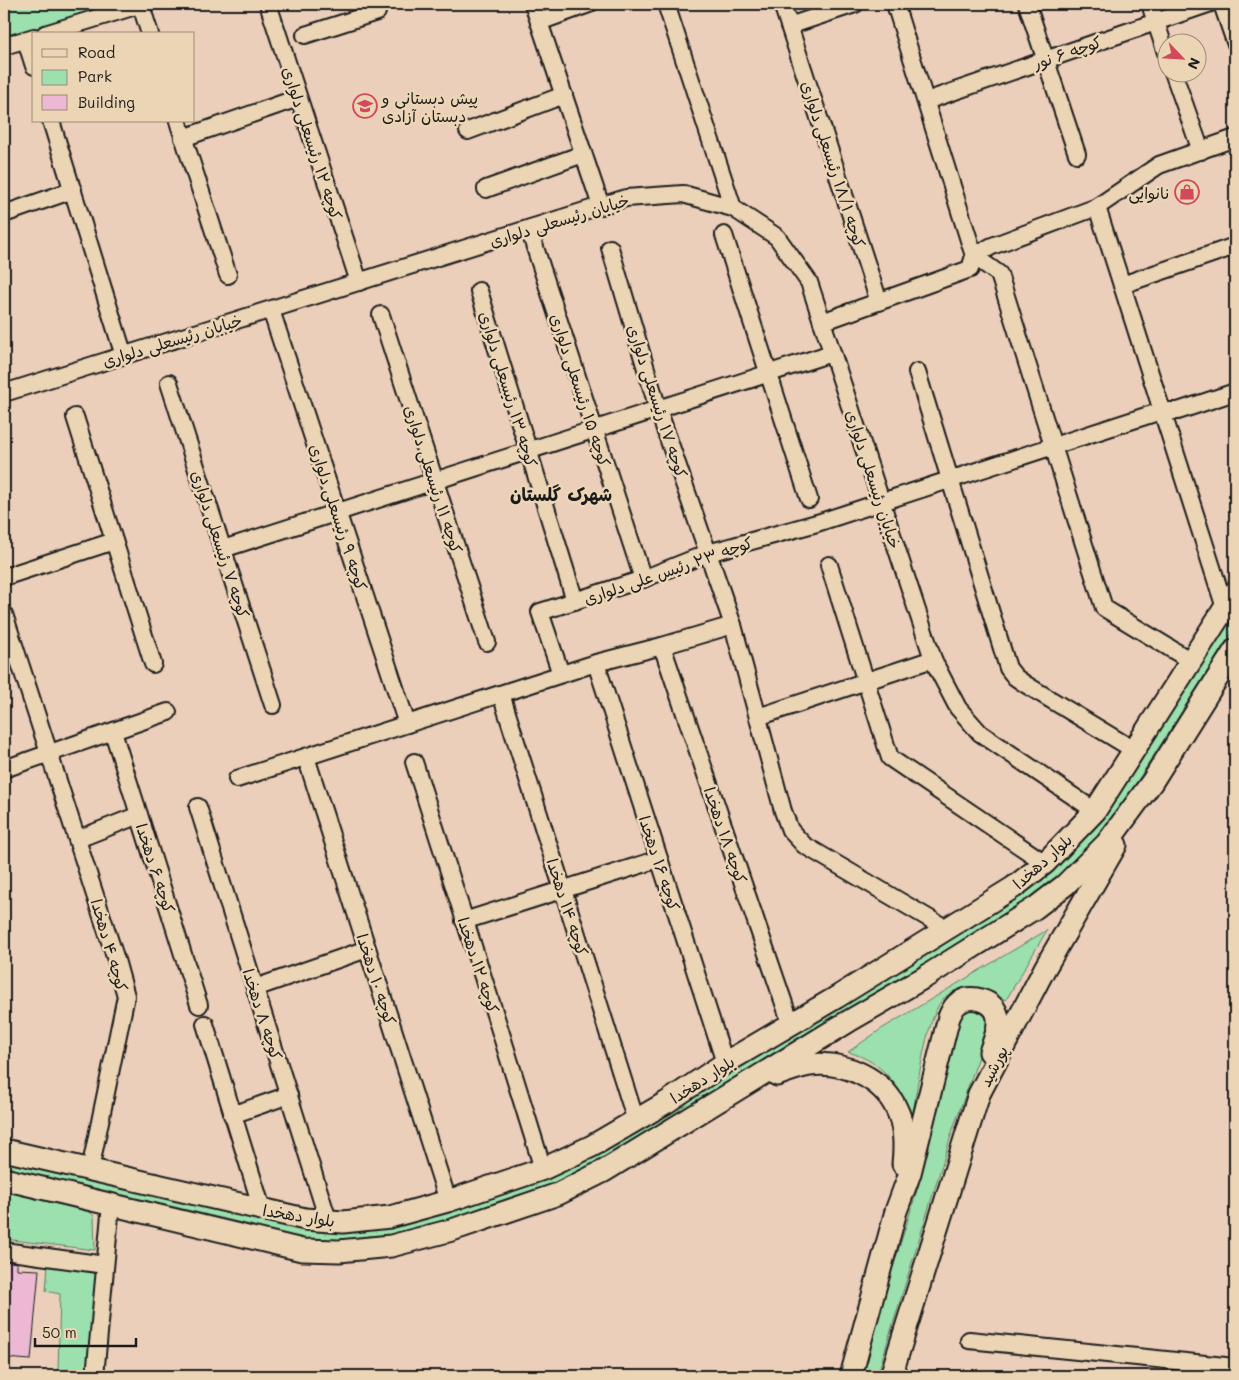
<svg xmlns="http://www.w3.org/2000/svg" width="1239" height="1380" font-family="Mali,'Playpen Sans Arabic',sans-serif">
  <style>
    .green { fill: #9be0ad; stroke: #5c7e64 }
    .building { fill: #ecb8d4; stroke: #1c1c1c }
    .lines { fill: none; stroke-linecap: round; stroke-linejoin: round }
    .minor-casing { stroke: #1c1c1c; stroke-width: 20 }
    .major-casing { stroke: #1c1c1c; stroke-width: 25 }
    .minor { stroke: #ecd5b5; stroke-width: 16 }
    .major { stroke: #ecd5b5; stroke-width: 21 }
    .labels { text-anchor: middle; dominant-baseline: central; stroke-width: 5; stroke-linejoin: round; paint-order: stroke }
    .street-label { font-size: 16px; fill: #1c1c1c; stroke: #ecd5b5 }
    .poi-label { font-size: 16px; fill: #1c1c1c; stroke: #ecd5b5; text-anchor: start }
    .neighbourhood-label { font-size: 18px; font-weight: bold; fill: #1c1c1c; stroke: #ecd5b5 }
  </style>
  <rect width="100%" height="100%" fill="#eccfbb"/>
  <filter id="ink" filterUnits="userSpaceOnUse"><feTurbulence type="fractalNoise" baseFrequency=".02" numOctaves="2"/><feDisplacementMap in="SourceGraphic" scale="10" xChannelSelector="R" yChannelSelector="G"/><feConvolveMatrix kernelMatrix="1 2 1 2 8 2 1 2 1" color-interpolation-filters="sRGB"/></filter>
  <g filter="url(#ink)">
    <g class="green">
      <polygon points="4,4 119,4 4,41"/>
      <polygon points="1235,606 1235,628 1229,638 1113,819 1101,836 1066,871 1023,904 574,1177 497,1205 398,1235 326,1241 282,1236 4,1169 4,1160 274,1220 484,1198 1050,870"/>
      <path d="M1047,930L1006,1000C995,995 982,987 970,987C960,988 948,993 942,1000C926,1020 916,1093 912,1120C900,1086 884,1062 848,1052L883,1028Z"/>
      <path d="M973,1010C991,1015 989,1025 985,1040L954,1126L877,1376H859L919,1184L960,1015L966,1011Z"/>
      <polygon points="4,1191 90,1212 94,1216 95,1250 4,1239"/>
      <polygon points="48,1264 95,1271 97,1275 86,1376 63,1376 58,1372 60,1294 46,1291"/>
    </g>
    <polygon class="building" points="4,1261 17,1263 17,1269 39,1270 31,1360 4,1358"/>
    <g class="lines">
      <g class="minor-casing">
        <g id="minor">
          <polyline points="268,4 359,282"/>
          <polyline points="533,4 601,206"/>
          <polyline points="666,4 733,208"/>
          <polyline points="782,4 879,302"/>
          <polyline points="895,4 974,256"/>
          <polyline points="1027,4 1077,154"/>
          <polyline points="1150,4 1166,53"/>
          <polyline points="1222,4 1235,42"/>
          <polyline points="143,12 150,34"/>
          <polyline points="539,22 589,4"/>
          <polyline points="789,26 855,4"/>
          <polyline points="45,34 142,4"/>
          <polyline points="305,35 377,12 375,4"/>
          <polyline points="4,46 34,37"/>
          <polyline points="28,47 34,66"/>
          <polyline points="1173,72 1201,151"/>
          <polyline points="926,101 1208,4"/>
          <polyline points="51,121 124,356"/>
          <polyline points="178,121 228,275"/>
          <polyline points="468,131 564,95"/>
          <polyline points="183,138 298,98"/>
          <polyline points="486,189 583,154"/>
          <polyline points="1097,207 1225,608"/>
          <polyline points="4,214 73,190"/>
          <polyline points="529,229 643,579"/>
          <polyline points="724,235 809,499"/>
          <polyline points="610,248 658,409 733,625 783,811 790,830 804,845 947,929"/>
          <polyline points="974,256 999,274 1104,608 1191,661"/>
          <polyline points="974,256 992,246 1097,207 1159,165 1235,138"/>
          <polyline points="1122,285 1235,246"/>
          <polyline points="479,291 575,601"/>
          <polyline points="271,310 407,724"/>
          <polyline points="381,315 487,642"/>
          <polyline points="822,322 970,269 974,256"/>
          <polyline points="917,372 1008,668 1015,677 1025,684 1134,750"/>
          <polyline points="169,383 273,705"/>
          <polyline points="4,393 626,198 683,194 733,208 777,237 809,282 934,662 958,708 980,733 1095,811"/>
          <polyline points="75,417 153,664"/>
          <polyline points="223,549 832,353"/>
          <polyline points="829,565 890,758 1045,863"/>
          <polyline points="4,577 114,541"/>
          <polyline points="4,614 116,960 126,996 90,1170"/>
          <polyline points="662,646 791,1024"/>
          <polyline points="596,663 725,1063"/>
          <polyline points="561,674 540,612 643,579 708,553 817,523 1161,411 1178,411 1235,392"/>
          <polyline points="501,694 636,1121"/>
          <polyline points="758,717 933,659"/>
          <polyline points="113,732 199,1005"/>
          <polyline points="306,757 448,1201"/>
          <polyline points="414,762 499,1027 543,1169"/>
          <polyline points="4,769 168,712"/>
          <polyline points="237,779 596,663 662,646 733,625"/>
          <polyline points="198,807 328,1220"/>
          <polyline points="83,837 139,815"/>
          <polyline points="464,921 659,859"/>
          <polyline points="255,988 367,949"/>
          <polyline points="205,1024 262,1209"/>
          <polyline points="232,1115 289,1095"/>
          <polyline points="4,1251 105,1265"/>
          <polyline points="969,1340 1235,1367"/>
          <polyline points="95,1376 111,1204"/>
        </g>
      </g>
      <g class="major-casing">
        <g id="major">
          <path d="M777,1075C788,1071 799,1067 810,1065C844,1061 883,1078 897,1110C905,1127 905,1146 903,1164"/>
          <polyline points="4,1150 305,1219 343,1222 390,1217 448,1201 543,1169 592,1146 667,1102 725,1063 837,997 1014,887 1045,863 1095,811 1235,592"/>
          <polyline points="4,1179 302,1250 339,1251 391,1246 452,1230 558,1194 604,1171 849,1021 925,977 1035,908 1065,885 1107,843 1152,782 1235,650"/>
          <path d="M851,1376L896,1211L910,1173L949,1017C952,1011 954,1005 960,1002C972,994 993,1001 997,1014C1001,1026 994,1041 990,1052"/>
          <polyline points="891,1376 979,1094 1045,968 1116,845"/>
        </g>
      </g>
      <use href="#minor" class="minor"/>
      <use href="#major" class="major"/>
    </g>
  </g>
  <defs>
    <g id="school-ring" transform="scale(1.25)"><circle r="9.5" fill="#ecd5b5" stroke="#d1495b" stroke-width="1.5"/><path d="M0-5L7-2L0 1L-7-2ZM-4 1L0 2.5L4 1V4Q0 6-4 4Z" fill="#d1495b"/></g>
    <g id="shop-ring" transform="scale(1.25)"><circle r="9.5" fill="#ecd5b5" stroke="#d1495b" stroke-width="1.5"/><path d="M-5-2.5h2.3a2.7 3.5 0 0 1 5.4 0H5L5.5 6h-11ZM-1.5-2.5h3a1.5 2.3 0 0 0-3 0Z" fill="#d1495b"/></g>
  </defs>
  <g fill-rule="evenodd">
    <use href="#school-ring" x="365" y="106"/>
    <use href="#shop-ring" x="1187" y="192"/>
  </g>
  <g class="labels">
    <g class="street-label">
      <text transform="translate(1067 52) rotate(-19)">کوچه ۶ نور</text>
      <text transform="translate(313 143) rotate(72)">کوچه ۱۲ رئیسعلی دلواری</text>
      <text transform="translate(834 164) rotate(72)">کوچه ۱۸/۱ رئیسعلی دلواری</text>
      <text transform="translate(559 220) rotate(-17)">خیابان رئیسعلی دلواری</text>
      <text transform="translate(172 340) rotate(-17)">خیابان رئیسعلی دلواری</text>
      <text transform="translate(509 389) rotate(73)">کوچه ۱۳ رئیسعلی دلواری</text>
      <text transform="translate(581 390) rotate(72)">کوچه ۱۵ رئیسعلی دلواری</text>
      <text transform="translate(658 401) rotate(72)">کوچه ۱۷ رئیسعلی دلواری</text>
      <text transform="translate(434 479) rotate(72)">کوچه ۱۱ رئیسعلی دلواری</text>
      <text transform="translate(874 479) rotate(72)">خیابان رئیسعلی دلواری</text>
      <text transform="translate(339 517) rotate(72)">کوچه ۹ رئیسعلی دلواری</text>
      <text transform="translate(221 544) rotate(72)">کوچه ۷ رئیسعلی دلواری</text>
      <text transform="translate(668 570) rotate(-19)">کوچه ۲۳ رئیس علی دلواری</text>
      <text transform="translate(726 835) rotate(71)">کوچه ۱۸ دهخدا</text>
      <text transform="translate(1042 861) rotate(-42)">بلوار دهخدا</text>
      <text transform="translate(660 863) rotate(72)">کوچه ۱۶ دهخدا</text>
      <text transform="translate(156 868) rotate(72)">کوچه ۶ دهخدا</text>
      <text transform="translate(568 907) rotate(72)">کوچه ۱۴ دهخدا</text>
      <text transform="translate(110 945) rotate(74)">کوچه ۴ دهخدا</text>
      <text transform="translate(479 965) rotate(72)">کوچه ۱۲ دهخدا</text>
      <text transform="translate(377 979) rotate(72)">کوچه ۱۰ دهخدا</text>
      <text transform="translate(263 1014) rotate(72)">کوچه ۸ دهخدا</text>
      <text transform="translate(993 1066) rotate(-63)">پورشید</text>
      <text transform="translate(702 1079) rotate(-33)">بلوار دهخدا</text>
      <text transform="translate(299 1215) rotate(9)">بلوار دهخدا</text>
    </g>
    <g class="poi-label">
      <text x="382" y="97">پیش دبستانی و<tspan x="382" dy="18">دبستان آزادی</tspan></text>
      <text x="1170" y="192" text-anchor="end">نانوایی</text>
    </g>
    <g class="neighbourhood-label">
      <text x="561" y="494">شهرک گلستان</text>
    </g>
  </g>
  <rect width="1239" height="1380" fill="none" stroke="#ecd5b5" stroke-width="20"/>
  <rect x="10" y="10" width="1219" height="1360" fill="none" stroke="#1c1c1c" stroke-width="2" filter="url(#ink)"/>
  <rect x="32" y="32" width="162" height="90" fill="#ecd5b5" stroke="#998b78"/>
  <rect x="42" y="49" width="25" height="8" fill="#ecd5b5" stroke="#998b78"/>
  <text x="78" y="58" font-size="15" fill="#1c1c1c">Road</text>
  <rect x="42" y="70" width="25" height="15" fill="#9be0ad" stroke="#998b78"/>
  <text x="78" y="82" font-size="15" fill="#1c1c1c">Park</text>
  <rect x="42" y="95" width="25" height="15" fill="#ecb8d4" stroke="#998b78"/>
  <text x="78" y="108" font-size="15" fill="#1c1c1c">Building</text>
  <g transform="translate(1182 58) rotate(115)"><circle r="24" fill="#ecd5b5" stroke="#998b78"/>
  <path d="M0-4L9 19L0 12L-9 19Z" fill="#d1495b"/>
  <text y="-8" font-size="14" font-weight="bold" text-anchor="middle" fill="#1c1c1c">N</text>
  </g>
  <path d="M35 1338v8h101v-8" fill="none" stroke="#1c1c1c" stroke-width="2.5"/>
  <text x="42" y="1338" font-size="15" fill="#1c1c1c" stroke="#ecd5b5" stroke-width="4" paint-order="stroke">50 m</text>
</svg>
